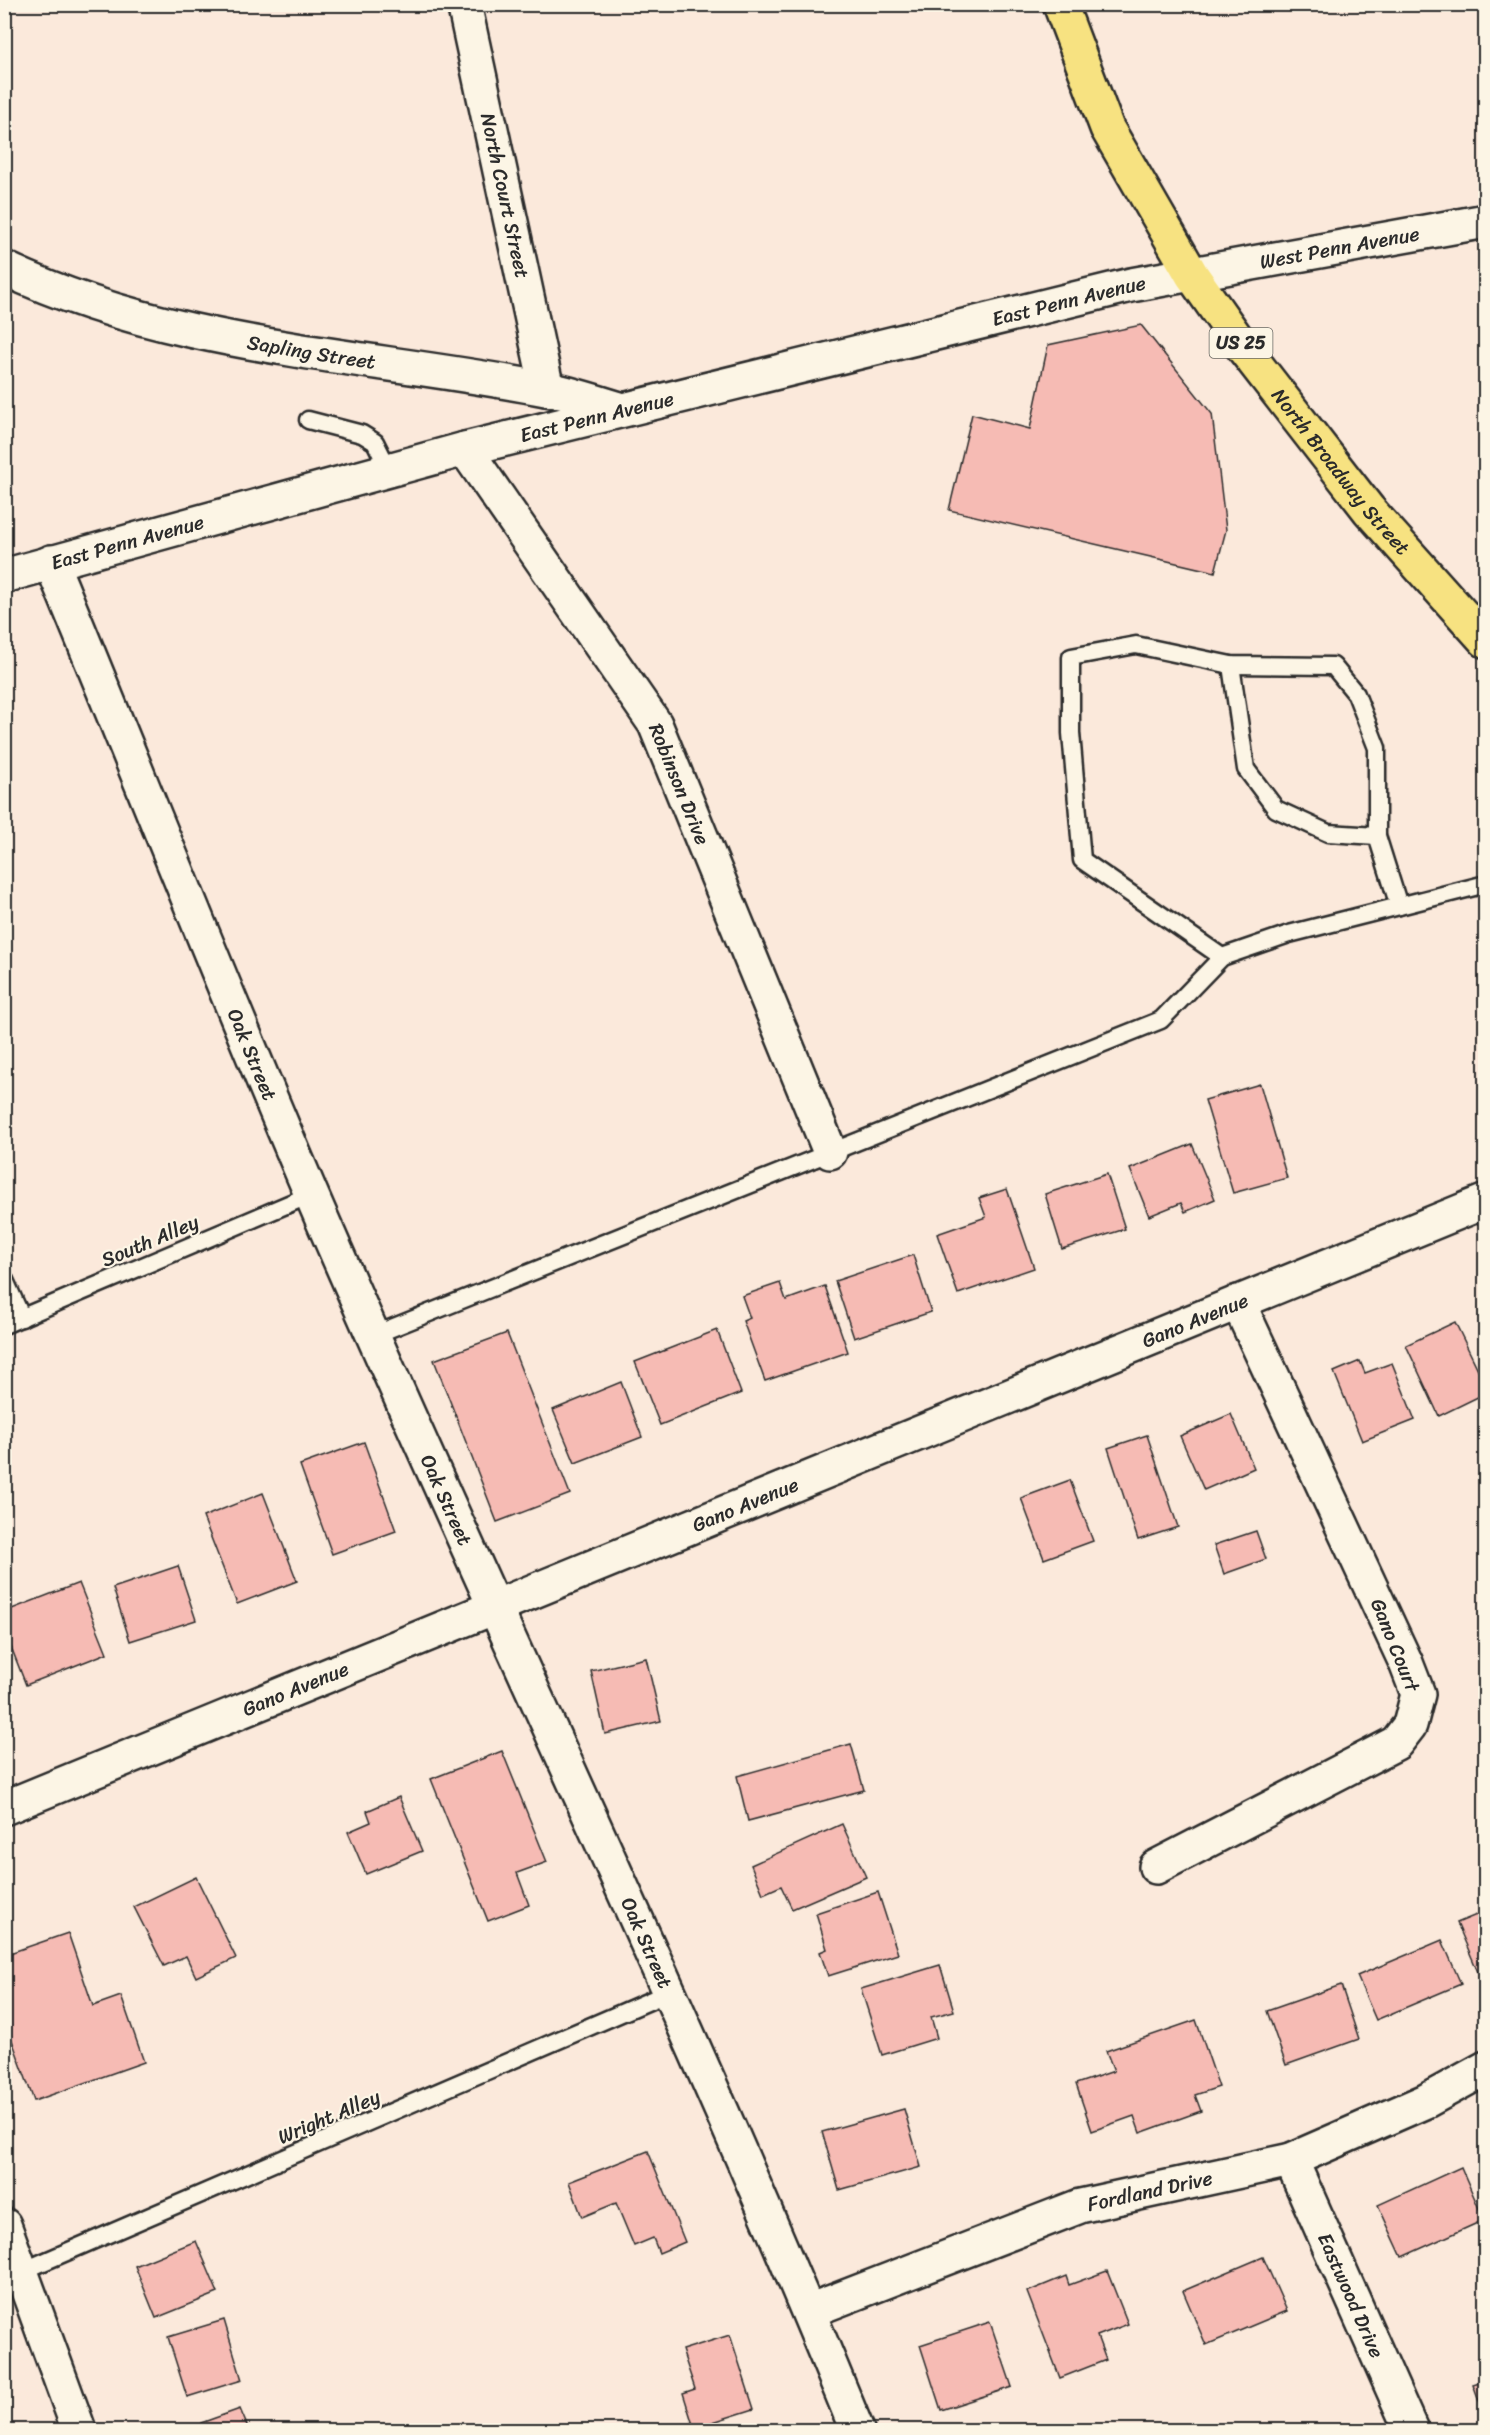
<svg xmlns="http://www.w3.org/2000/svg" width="1490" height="2435" font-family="Sriracha,sans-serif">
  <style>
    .building { fill: #f6bbb4; stroke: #2b2b2b; stroke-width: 1.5 }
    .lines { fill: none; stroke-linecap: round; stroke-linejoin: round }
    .service-casing { stroke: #2b2b2b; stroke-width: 21 }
    .minor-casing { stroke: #2b2b2b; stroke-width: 38 }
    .primary-casing { stroke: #2b2b2b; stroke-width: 38 }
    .service { stroke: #fcf5e5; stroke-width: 16 }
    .minor { stroke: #fcf5e5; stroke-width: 33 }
    .primary { stroke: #f7e281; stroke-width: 33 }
    .labels { text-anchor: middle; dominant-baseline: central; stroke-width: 4.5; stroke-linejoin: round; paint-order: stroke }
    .shield { fill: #fcf5e5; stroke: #6a6863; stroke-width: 1.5 }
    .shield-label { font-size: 18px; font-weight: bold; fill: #2b2b2b }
    .street-label { font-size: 20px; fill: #2b2b2b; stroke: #fcf5e5 }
  </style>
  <rect width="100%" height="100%" fill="#fbe9db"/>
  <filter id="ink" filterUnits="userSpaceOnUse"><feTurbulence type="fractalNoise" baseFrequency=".0167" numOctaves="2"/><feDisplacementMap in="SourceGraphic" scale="12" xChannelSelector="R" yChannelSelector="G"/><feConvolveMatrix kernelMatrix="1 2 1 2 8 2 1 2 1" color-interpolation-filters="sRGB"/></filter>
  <g filter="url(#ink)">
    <g class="building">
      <polygon points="1141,325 1212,414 1226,530 1215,572 949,510 972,414 1030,429 1048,345"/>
      <polygon points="1260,1084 1287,1178 1233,1193 1205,1100"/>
      <polygon points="1192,1144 1215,1199 1185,1212 1181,1203 1149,1216 1130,1169"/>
      <polygon points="1107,1174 1125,1229 1062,1249 1045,1194"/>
      <polygon points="1007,1189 1034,1268 958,1294 937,1234 986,1217 979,1198"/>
      <polygon points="913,1255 931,1312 854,1338 835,1281"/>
      <polygon points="780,1283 786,1300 825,1286 848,1352 765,1381 743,1321 750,1318 742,1296"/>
      <polygon points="1455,1322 1486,1386 1486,1393 1439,1416 1406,1345"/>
      <polygon points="717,1330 741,1393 660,1425 635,1362"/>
      <polygon points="507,1333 570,1494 497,1522 434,1360"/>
      <polygon points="1360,1361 1365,1373 1392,1363 1415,1420 1362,1441 1334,1372"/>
      <polygon points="621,1382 642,1437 575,1463 553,1410"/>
      <polygon points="1231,1414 1254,1468 1204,1490 1180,1436"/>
      <polygon points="1147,1435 1178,1527 1138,1540 1108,1448"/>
      <polygon points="364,1442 396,1531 332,1554 300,1465"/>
      <polygon points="1070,1480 1093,1541 1044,1559 1021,1498"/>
      <polygon points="263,1493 297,1581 237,1604 203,1517"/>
      <polygon points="1256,1531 1266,1559 1224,1574 1214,1545"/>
      <polygon points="178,1566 196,1620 130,1641 113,1588"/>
      <polygon points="79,1583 107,1653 26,1685 4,1629 4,1612"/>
      <polygon points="646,1658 661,1721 605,1734 591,1671"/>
      <polygon points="851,1744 864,1790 748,1821 737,1776"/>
      <polygon points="502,1751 547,1862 517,1873 529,1905 488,1921 431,1779"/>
      <polygon points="399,1797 422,1851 366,1874 348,1832 371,1822 367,1811"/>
      <polygon points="842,1824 866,1877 792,1909 781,1886 763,1894 751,1865"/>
      <polygon points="196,1877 236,1958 196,1977 186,1956 164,1966 134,1907"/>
      <polygon points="878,1892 898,1954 828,1976 820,1952 827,1949 816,1913"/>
      <polygon points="1486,1911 1486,1968 1478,1972 1457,1923"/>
      <polygon points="68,1933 93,2006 121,1996 144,2062 34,2101 4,2018 4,1955"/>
      <polygon points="1442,1940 1461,1984 1376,2020 1357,1976"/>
      <polygon points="940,1965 954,2011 931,2017 937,2038 882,2055 861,1989"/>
      <polygon points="1341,1985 1359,2039 1286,2065 1267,2011"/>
      <polygon points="1196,2020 1219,2087 1195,2095 1201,2111 1140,2133 1134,2116 1092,2131 1076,2084 1114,2071 1106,2051"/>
      <polygon points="904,2109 921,2167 839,2190 822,2132"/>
      <polygon points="648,2151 685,2242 659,2253 653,2238 634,2246 616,2203 582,2217 569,2182"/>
      <polygon points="1461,2167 1484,2220 1402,2257 1378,2205"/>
      <polygon points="196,2241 218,2293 156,2318 135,2266"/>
      <polygon points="1263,2257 1287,2311 1206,2345 1183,2291"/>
      <polygon points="1107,2271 1128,2324 1097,2336 1106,2360 1060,2378 1027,2292 1066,2276 1069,2285"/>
      <polygon points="224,2320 242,2380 187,2397 168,2337"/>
      <polygon points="990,2322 1012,2387 941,2410 920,2345"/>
      <polygon points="730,2335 754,2409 694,2428 683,2393 695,2389 682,2350"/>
      <polygon points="1486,2380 1486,2420 1473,2384"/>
      <polygon points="240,2409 249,2430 204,2430 201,2423"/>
    </g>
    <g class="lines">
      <g class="service-casing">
        <g id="service">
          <polyline points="308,420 362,434 375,442 389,470"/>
          <polyline points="1231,665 1246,769 1276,809 1328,833 1377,836 1399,906"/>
          <polyline points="1222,957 1082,860 1071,733 1071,657 1136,645 1231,665 1333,666 1356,694 1377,748 1377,836"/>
          <polyline points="4,1278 22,1318"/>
          <polyline points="4,1325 312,1194"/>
          <polyline points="374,1335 1161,1020 1222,957 1289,934 1486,884"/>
          <polyline points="4,2279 670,1992"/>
        </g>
      </g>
      <g class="minor-casing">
        <g id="minor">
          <path id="s1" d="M464,4L547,389"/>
          <path id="s2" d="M4,268C173,349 365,354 546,389C571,393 596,402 620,409"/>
          <path id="s3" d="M465,449L655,724L830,1152"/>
          <path id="s4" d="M51,562C138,773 222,986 312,1196C490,1609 688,2014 857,2430"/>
          <path id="s5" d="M4,576L465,449L1131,285L1486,221"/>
          <path id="s6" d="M4,1808L1486,1201"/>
          <polyline points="1156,1867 1396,1743 1410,1725 1418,1694 1406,1663 1238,1302"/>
          <path id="s7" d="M1291,2160L1411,2430"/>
          <polyline points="4,2225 79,2430"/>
          <path id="s8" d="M809,2311L1080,2206L1291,2160L1426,2101L1486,2068"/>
        </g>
      </g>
      <g class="primary-casing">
        <g id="primary">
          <path id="s9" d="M1060,4L1107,128L1192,275L1244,349L1369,510L1486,641"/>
        </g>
      </g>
      <use href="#service" class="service"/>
      <use href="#minor" class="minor"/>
      <use href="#primary" class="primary"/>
    </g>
  </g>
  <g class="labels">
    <rect class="shield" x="1209.5" y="328" width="63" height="30" rx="4.5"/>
    <g class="shield-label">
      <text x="1241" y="343">US 25</text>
    </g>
    <g class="street-label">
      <text stroke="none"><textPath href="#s1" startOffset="196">North Court Street</textPath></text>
      <text stroke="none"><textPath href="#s5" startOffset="1376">West Penn Avenue</textPath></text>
      <text stroke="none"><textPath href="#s5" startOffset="1100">East Penn Avenue</textPath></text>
      <text stroke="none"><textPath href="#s2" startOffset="320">Sapling Street</textPath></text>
      <text stroke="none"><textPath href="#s5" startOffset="614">East Penn Avenue</textPath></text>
      <text stroke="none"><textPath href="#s9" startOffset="549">North Broadway Street</textPath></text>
      <text stroke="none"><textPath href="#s5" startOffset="128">East Penn Avenue</textPath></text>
      <text stroke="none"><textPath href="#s3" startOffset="399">Robinson Drive</textPath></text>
      <text stroke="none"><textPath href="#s4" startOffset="532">Oak Street</textPath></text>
      <text transform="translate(150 1241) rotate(-23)">South Alley</text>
      <text stroke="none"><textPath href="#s6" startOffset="1287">Gano Avenue</textPath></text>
      <text stroke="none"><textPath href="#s4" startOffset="1018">Oak Street</textPath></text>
      <text stroke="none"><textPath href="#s6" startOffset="801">Gano Avenue</textPath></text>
      <text transform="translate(1395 1645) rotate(68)">Gano Court</text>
      <text stroke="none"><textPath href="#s6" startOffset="315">Gano Avenue</textPath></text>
      <text stroke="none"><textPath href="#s4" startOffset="1504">Oak Street</textPath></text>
      <text transform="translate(329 2117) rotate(-23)">Wright Alley</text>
      <text stroke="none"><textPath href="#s8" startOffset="362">Fordland Drive</textPath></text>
      <text stroke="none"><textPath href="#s7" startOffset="148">Eastwood Drive</textPath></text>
    </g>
  </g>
  <rect width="1490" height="2435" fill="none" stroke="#fcf5e5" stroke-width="24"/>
  <rect x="12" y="12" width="1466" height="2411" fill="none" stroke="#2b2b2b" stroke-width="2" filter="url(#ink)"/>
</svg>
